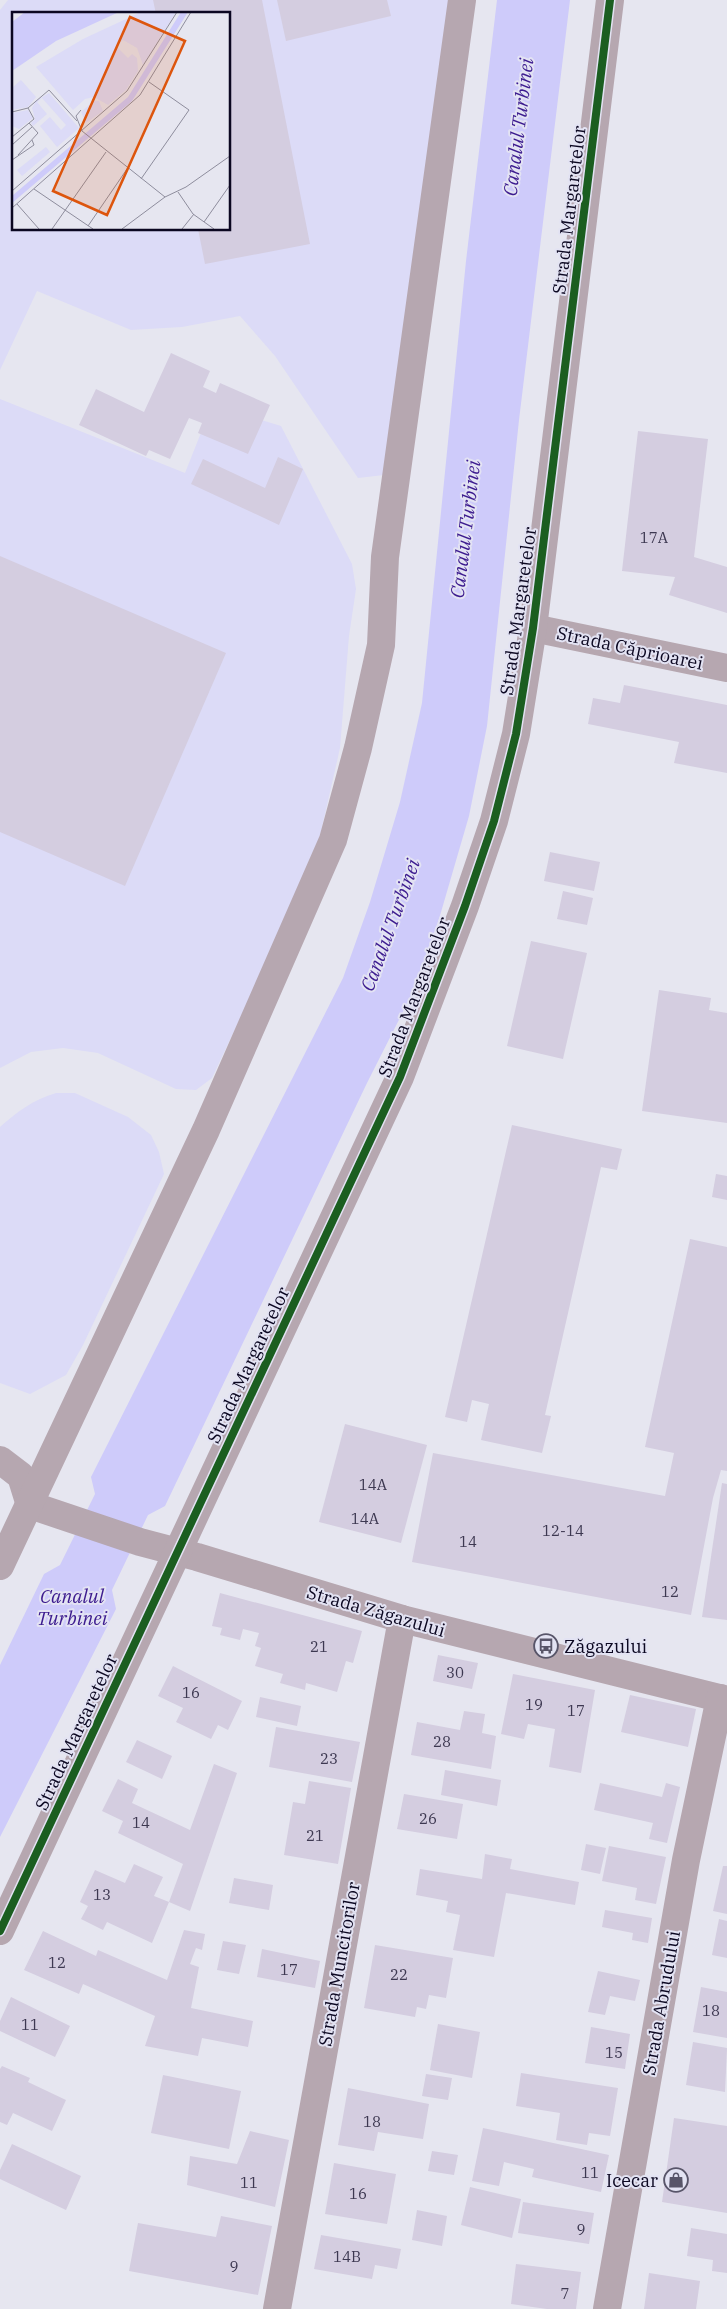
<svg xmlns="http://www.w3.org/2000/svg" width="727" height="2309" font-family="'IBM Plex Serif',serif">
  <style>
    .green { fill: #dcdbf7; fill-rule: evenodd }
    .water { fill: #cecbfa }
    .building { fill: #d4cde0 }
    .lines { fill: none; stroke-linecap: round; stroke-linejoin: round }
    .minor { stroke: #b6a7b0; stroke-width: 28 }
    .cycleway-casing { stroke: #e3e3f3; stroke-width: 11 }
    .cycleway { stroke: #1b5e20; stroke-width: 8 }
    .labels { text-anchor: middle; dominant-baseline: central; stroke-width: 4; stroke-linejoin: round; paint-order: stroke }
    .number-label { font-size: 15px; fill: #3d3851 }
    .street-label { font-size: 18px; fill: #0b0721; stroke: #e3e3f3 }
    .poi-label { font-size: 18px; fill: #0b0721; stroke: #e3e3f3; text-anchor: start }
    .water-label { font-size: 19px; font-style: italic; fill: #3c1b8f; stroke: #e3e3f3 }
    .inset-road { fill: none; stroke: #8e8d9d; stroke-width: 1 }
    .view { fill: #dd550d; fill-opacity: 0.15; stroke: #dd550d; stroke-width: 2.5 }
    .inset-edge { fill: none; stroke: #0b0721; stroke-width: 2.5 }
  </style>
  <rect width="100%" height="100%" fill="#e6e6f0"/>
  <g class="green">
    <path d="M8,0H450L384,475L358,478L275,356L240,316L182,327L131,330L37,291L0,370V10ZM14,14H229V229H14Z"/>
    <polygon points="0,399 185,473 212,405 281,426 352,564 356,589 349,636 340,748 320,836 260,976 212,1078 196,1090 176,1089 98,1053 63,1048 31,1052 0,1068"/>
    <path d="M56,1093H75L128,1117L151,1135L159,1152L164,1174L83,1345L66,1375L30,1394L0,1383V1127C18,1111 33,1100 56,1093Z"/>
  </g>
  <polygon class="water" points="497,0 570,0 519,420 487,726 469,816 439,919 412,994 367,1083 165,1506 148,1515 112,1590 116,1609 0,1837 0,1665 44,1574 60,1565 95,1494 91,1477 343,978 370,902 400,802 422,703 466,261"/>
  <g class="building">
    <polygon points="153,0 262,0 310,244 205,264 198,229 229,229 229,14 156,14"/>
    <polygon points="277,0 387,0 391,16 286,41"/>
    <polygon points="171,353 210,371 203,387 216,393 220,383 270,405 248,454 198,433 202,423 189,418 170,459 149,450 146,456 79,425 96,389 144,412"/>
    <polygon points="638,431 708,439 694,557 727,567 727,613 669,595 675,577 622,571"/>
    <polygon points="278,457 303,469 279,525 191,484 203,459 265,488"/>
    <polygon points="0,556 226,653 125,886 0,832"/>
    <polygon points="624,685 727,705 727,773 674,763 679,742 588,724 593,698 620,703"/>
    <polygon points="550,852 600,862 594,891 544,881"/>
    <polygon points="563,891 593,898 587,925 557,919"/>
    <polygon points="531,941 587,953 563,1059 507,1046"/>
    <polygon points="659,990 711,998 709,1010 727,1013 727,1123 642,1111"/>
    <polygon points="512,1125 622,1149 617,1170 601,1167 545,1415 551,1416 542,1453 481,1440 489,1404 472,1400 467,1422 445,1417"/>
    <polygon points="716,1174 727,1176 727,1200 712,1197"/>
    <polygon points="690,1239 727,1247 727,1471 721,1470 713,1498 691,1615 412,1562 433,1453 665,1496 674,1453 645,1447"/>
    <polygon points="345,1424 427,1445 401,1543 319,1522"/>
    <polygon points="722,1483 727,1484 727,1620 702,1617"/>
    <polygon points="220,1593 362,1631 353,1663 346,1661 337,1692 306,1683 305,1690 280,1683 283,1674 255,1666 261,1648 255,1646 259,1633 243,1629 240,1640 220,1635 222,1628 212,1626"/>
    <polygon points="438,1655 478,1663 472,1689 433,1681"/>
    <polygon points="173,1666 242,1701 228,1730 218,1725 211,1739 176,1722 183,1708 158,1696"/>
    <polygon points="513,1674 595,1690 581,1773 549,1767 555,1729 528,1724 524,1739 501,1734"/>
    <polygon points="630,1695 696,1709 688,1747 621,1732"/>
    <polygon points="260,1697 301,1706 297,1726 256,1717"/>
    <polygon points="464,1711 485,1714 482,1733 496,1736 491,1769 411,1755 417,1722 460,1730"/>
    <polygon points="276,1727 360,1742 352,1782 269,1767"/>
    <polygon points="137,1740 172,1756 162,1779 126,1762"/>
    <polygon points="214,1764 237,1773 190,1911 169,1902 183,1864 118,1833 123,1821 102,1811 118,1779 138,1789 132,1803 190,1830"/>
    <polygon points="445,1770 501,1780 497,1806 441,1795"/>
    <polygon points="309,1781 351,1788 338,1864 284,1855 293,1802 305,1804"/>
    <polygon points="600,1783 662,1797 666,1783 680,1787 667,1843 649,1839 653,1823 594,1810"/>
    <polygon points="404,1794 463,1804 457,1839 397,1829"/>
    <polygon points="586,1844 606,1848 600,1874 581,1870"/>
    <polygon points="609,1846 666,1857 656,1904 635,1900 637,1888 602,1881"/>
    <polygon points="485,1854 512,1859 510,1869 579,1882 575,1905 506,1893 494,1957 453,1950 460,1915 446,1912 448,1901 416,1895 420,1869 482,1879"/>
    <polygon points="134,1864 163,1877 154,1896 169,1902 152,1943 107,1922 103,1930 81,1919 88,1906 80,1902 95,1870 125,1883"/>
    <polygon points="723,1866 727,1866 727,1914 713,1911"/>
    <polygon points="234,1878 273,1885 269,1910 229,1903"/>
    <polygon points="605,1910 652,1918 648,1943 632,1940 633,1933 602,1927"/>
    <polygon points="719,1919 727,1921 727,1958 712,1955"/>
    <polygon points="184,1930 205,1934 202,1950 196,1948 190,1964 199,1967 191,2008 253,2021 248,2047 202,2038 198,2056 145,2046 155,2016 83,1984 79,1994 24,1970 43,1931 96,1956 98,1950 167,1980"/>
    <polygon points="223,1941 246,1945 239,1974 217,1970"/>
    <polygon points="375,1945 453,1958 446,1998 429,1995 426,2009 417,2007 415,2017 364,2008"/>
    <polygon points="262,1949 320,1961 315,1988 257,1977"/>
    <polygon points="598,1971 640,1980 635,2001 610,1996 605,2015 588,2012"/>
    <polygon points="701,1987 727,1992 727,2038 693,2032"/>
    <polygon points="11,1997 70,2026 55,2057 0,2031 0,2021"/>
    <polygon points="438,2024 480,2032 472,2078 430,2070"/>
    <polygon points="591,2027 630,2034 625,2069 585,2063"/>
    <polygon points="693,2042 727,2048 725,2092 686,2085"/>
    <polygon points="2,2066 30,2078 28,2082 66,2100 52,2131 13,2113 7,2125 0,2122 0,2069"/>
    <polygon points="521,2073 618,2088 610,2136 589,2133 587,2145 556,2140 560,2113 516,2106"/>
    <polygon points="426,2074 452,2078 448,2100 422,2096"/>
    <polygon points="163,2075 241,2091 229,2149 151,2133"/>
    <polygon points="348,2088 429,2104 423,2139 378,2132 374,2151 338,2145"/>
    <polygon points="674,2118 727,2126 727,2213 662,2202"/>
    <polygon points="483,2128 609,2155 601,2192 532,2177 534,2169 504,2162 499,2186 472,2181"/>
    <polygon points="250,2131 289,2140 275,2207 187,2185 190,2156 237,2164"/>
    <polygon points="12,2144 81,2176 66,2210 0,2179 0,2170"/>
    <polygon points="432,2151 458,2155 454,2175 428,2171"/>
    <polygon points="334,2163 396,2174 387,2224 325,2214"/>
    <polygon points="470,2187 521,2199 512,2238 461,2225"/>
    <polygon points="523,2202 594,2213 589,2244 518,2233"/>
    <polygon points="417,2210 447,2216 442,2246 412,2240"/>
    <polygon points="221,2216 272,2226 258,2295 129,2271 138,2223 216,2237"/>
    <polygon points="691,2228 727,2234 727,2273 712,2271 713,2260 687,2256"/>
    <polygon points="321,2235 401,2249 397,2269 375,2265 372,2279 314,2269"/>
    <polygon points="516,2264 581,2272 576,2309 547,2309 511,2304"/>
    <polygon points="649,2273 700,2281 696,2309 644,2309"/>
  </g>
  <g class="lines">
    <g class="minor">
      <polyline points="533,628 727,668"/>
      <polyline points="0,1460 21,1476 30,1505"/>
      <polyline points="30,1505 140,1542 197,1557 402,1619 727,1700"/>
      <polyline points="0,1566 206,1130 333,840 358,748 381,645 385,557 462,0"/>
      <polyline points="0,1931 400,1077 465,906 494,821 516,734 533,628 610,0"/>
      <polyline points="277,2309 402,1619"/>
      <polyline points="607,2309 686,1860 720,1698"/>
    </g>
    <g class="cycleway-casing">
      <polyline id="cycleway" points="0,1931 400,1077 465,906 494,821 516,734 533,628 610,0"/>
    </g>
    <use href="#cycleway" class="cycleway"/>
  </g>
  <defs>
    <g id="bus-ring" transform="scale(1.25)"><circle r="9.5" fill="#e3e3f3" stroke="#585569" stroke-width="1.5"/><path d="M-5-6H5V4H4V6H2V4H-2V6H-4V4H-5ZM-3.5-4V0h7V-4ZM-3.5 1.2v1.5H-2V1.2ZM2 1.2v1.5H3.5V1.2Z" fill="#585569"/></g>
    <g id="shop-ring" transform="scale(1.25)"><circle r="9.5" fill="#e3e3f3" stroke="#585569" stroke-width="1.5"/><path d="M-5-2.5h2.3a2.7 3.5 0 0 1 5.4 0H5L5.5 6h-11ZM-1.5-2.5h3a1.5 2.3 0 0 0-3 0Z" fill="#585569"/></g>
  </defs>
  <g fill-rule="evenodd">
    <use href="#bus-ring" x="546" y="1646"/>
    <use href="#shop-ring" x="676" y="2180"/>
  </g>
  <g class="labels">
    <g class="number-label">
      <text x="654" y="537">17A</text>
      <text x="373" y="1484">14A</text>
      <text x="365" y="1518">14A</text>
      <text x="563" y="1530">12-14</text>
      <text x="468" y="1541">14</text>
      <text x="670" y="1591">12</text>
      <text x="319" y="1646">21</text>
      <text x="455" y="1672">30</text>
      <text x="191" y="1692">16</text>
      <text x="534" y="1704">19</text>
      <text x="576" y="1710">17</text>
      <text x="442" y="1741">28</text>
      <text x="329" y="1758">23</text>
      <text x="428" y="1818">26</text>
      <text x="141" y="1822">14</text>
      <text x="315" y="1835">21</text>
      <text x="102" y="1894">13</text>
      <text x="57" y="1962">12</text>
      <text x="289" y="1969">17</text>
      <text x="399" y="1974">22</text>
      <text x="711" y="2010">18</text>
      <text x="30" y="2024">11</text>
      <text x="614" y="2052">15</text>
      <text x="372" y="2121">18</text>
      <text x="590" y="2172">11</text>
      <text x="249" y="2182">11</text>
      <text x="358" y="2193">16</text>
      <text x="581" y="2229">9</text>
      <text x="347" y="2256">14B</text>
      <text x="234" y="2266">9</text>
      <text x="565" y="2293">7</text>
    </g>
    <g class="street-label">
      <text transform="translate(569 210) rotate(-83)">Strada Margaretelor</text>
      <text transform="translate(518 611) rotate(-82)">Strada Margaretelor</text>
      <text transform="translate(630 648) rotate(12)">Strada Căprioarei</text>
      <text transform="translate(414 997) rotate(-69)">Strada Margaretelor</text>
      <text transform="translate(248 1365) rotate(-65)">Strada Margaretelor</text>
      <text transform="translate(376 1611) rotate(16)">Strada Zăgazului</text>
      <text transform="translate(76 1732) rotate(-65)">Strada Margaretelor</text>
      <text transform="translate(339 1964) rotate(-80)">Strada Muncitorilor</text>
      <text transform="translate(661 2003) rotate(-80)">Strada Abrudului</text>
    </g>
    <g class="poi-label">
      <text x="564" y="1646">Zăgazului</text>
      <text x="658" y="2180" text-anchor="end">Icecar</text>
    </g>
    <g class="water-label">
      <text transform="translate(518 127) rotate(-83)">Canalul Turbinei</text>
      <text transform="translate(465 529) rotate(-83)">Canalul Turbinei</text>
      <text transform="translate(390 925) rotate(-70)">Canalul Turbinei</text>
      <text x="72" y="1596">Canalul<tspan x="72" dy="22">Turbinei</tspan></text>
    </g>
  </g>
  <g transform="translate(12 12)">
    <rect width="218" height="218" fill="#e6e6f0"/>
    <path d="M129,0H164L131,53L125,36L111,28L104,34L116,46L120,42L125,46L126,59L114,78L96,93L82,85L73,87L61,98L24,55L71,27ZM9,68L24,85L16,95L0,98V76ZM37,81L67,116L45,135L28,114L38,105L49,118L54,113L30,86L25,90L35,102L21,114L19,111L23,107L20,96L24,89ZM82,89H87L91,99L74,111L69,100ZM16,98L21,106L7,117L0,114V101ZM34,135L38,140L10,164L5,158Z" fill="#dcdbf7"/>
    <path d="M13,0H107L44,29L0,59V10ZM169,0H176L120,89L0,191V184L116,85Z" fill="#cecbfa"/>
    <path class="inset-road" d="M69,98L64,104L70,119L153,185M0,100L16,96L37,78L65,109M0,125L22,107L16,96M0,133L20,115M6,143L26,121L17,111M0,148L22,133L20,128M129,167L177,98L137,70M22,177L81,217M0,179L115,79L165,0M166,180L181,202L202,217M5,192L27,217M0,196L128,83L179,0M192,210L218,173M76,214L115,157M40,217L94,140M110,217L153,185L174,175L218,144M170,217L182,202"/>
    <path class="view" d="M118,5L173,29L95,203L41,179Z"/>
    <rect width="218" height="218" class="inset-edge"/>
  </g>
</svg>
